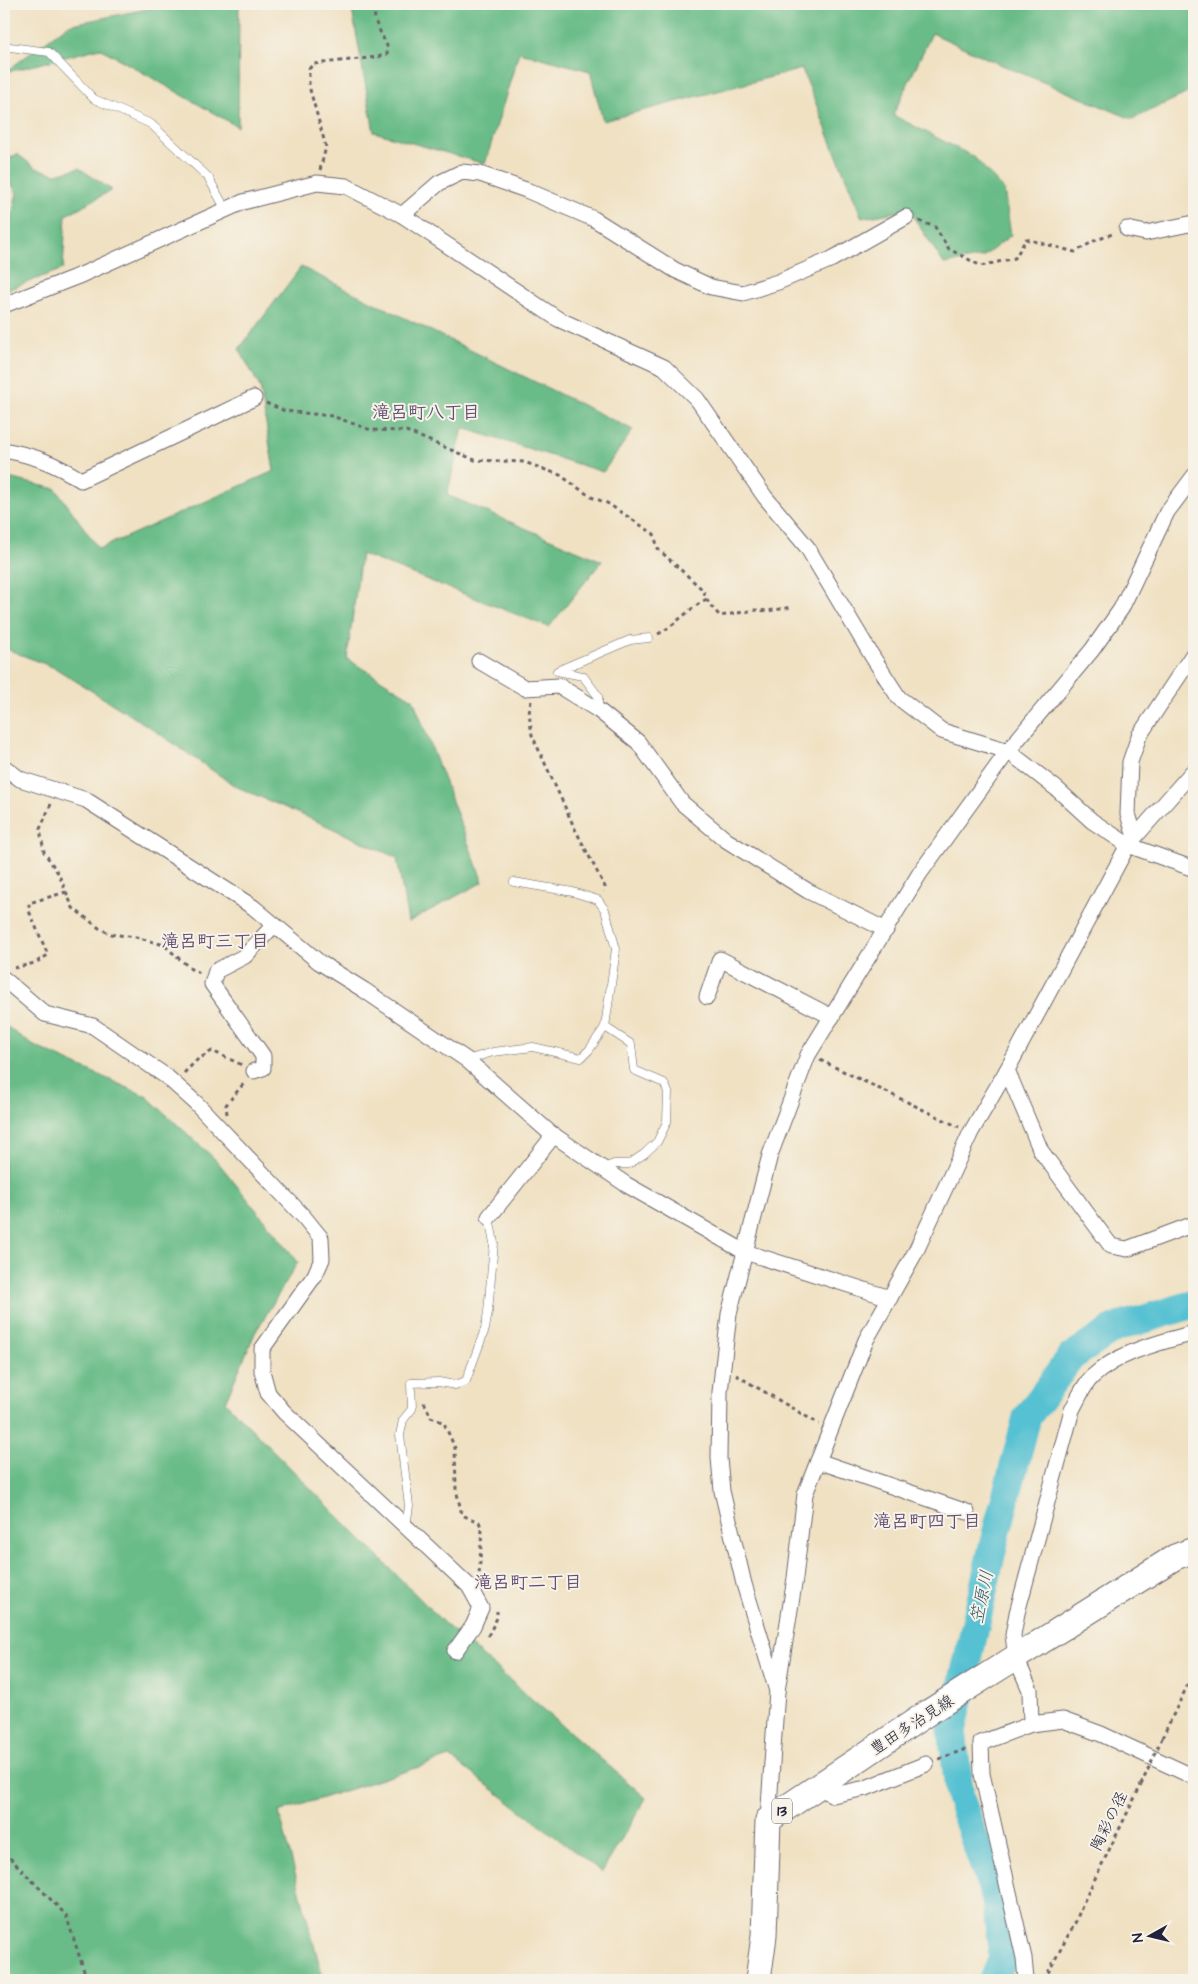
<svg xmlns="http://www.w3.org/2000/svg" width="1198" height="1984" font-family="'Architects Daughter','Klee One',sans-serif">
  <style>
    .forest { fill: #69bc87; stroke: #466f61 }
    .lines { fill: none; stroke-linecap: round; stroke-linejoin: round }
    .river { stroke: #57c1d2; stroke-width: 29 }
    .service-casing { stroke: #6a656b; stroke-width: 9 }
    .minor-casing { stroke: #6a656b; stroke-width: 17 }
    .primary-casing { stroke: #6a656b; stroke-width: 27 }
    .path { stroke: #6a656b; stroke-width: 3; stroke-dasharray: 4 4; stroke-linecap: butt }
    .service { stroke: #fff; stroke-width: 8 }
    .minor { stroke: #fff; stroke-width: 15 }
    .primary { stroke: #fff; stroke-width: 25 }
    .path-bridge { stroke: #6a656b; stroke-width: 3; stroke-dasharray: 4 4; stroke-linecap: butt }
    .labels { text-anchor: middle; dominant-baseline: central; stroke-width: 4; stroke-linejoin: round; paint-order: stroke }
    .shield { fill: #f7f3e8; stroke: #62616f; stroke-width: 1 }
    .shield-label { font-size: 15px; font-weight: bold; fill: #22223b }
    .street-label { font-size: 16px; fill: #22223b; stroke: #f7f3e8 }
    .neighbourhood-label { font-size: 18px; font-weight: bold; fill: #644f75; stroke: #f7f3e8 }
    .water-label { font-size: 18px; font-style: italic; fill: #355a70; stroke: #f7f3e8 }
  </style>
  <rect width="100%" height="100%" fill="#f7f3e8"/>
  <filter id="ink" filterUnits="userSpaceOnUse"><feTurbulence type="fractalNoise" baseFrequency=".02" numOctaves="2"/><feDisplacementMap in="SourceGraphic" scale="10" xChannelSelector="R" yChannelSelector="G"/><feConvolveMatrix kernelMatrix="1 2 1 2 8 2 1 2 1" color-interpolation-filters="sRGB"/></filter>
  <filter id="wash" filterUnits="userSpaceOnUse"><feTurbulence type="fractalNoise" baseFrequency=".0096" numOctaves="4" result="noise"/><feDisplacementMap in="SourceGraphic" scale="20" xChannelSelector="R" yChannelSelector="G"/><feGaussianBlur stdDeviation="1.12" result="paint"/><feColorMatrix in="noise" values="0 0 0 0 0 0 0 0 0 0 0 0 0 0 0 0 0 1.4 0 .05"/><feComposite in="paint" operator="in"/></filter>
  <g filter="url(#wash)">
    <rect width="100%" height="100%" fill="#f0e1c3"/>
    <g class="forest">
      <polygon points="171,4 245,4 239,5 238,127 100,48 4,73 68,25"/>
      <polygon points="351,4 1194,4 1194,90 1132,119 997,63 932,33 893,115 974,157 1004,190 1011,235 983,257 944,264 909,210 862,218 802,69 603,121 590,71 519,52 485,164 374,132"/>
      <polygon points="17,154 36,168 56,174 79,168 112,190 66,215 63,269 4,291 4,230 10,223 17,193 4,173 4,162"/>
      <polygon points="301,267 633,430 603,472 463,428 447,495 602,561 549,627 361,554 347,659 413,699 483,882 408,922 397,858 323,824 235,786 151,728 55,668 4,648 4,477 56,489 99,549 274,471 260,387 239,349"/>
      <polygon points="4,1025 34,1046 146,1096 217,1161 298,1262 255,1333 225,1402 444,1623 646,1798 602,1872 450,1757 279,1812 321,1971 330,1980 4,1980"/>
    </g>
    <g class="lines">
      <polyline class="river" points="994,1980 1003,1958 996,1900 960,1798 952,1731 993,1546 1027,1417 1071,1357 1115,1328 1194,1304"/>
    </g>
  </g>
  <g filter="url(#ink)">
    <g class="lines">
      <g class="service-casing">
        <g id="service">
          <polyline points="4,44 10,47 49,52 94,99 151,124 208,177 226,210"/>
          <polyline points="598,710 598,696 583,676 557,671 630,640 649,638"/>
          <polyline points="467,1060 493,1052 533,1047 581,1058 589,1050 605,1027 616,949 605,910 598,900 573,892 514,882"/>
          <polyline points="603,1168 614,1164 629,1164 644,1154 657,1142 667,1122 668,1092 664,1083 634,1070 631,1044 605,1027"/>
          <polyline points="406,1527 409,1506 400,1435 403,1420 412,1409 411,1383 439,1382 455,1385 466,1381 485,1329 488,1312 494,1243 489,1217"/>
        </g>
      </g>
      <g class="minor-casing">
        <g id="minor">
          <polyline points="402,215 439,183 462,172 480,174 526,190 594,219 675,270 711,287 743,293 778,282 832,259 906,217"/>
          <polyline points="1127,229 1146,233 1194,223"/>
          <polyline points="4,305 81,275 243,202 317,183 346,186 402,215 558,319 664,367 697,399 765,497 807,547 872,656 899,698 942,731 1008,751 1057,789 1092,821 1128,845 1194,869"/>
          <path d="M4,450C35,456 54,463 81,480L254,398"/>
          <polyline points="479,661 525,688 559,686 598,710 638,742 682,803 726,840 808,891 886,930"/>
          <polyline points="4,767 20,779 86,800 253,907 319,962 364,990 467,1060 549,1132 627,1185 745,1252 890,1298"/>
          <polyline points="1135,837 1128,814 1130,762 1139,736 1194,653"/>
          <polyline points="4,979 45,1014 93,1026 167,1077 196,1103 304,1217 321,1238 322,1259 315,1275 262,1349 262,1371 268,1393 284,1412 469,1586 481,1608 473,1626 455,1651"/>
          <polyline points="707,997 720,959 832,1017"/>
          <polyline points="1007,1070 1041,1151 1111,1246 1127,1249 1194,1224"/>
          <polyline points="254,1071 263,1068 263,1056 212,984 216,971 245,956 274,925"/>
          <polyline points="489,1217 554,1135"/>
          <polyline points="818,1461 967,1512"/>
          <polyline points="777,1691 744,1584 722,1491 719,1458 720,1392 729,1314 770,1155 808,1055 920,873 1008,751 1092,650 1121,609 1167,512 1194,476"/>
          <path d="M1031,1724L1030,1690L1016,1658L1013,1635L1017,1613L1072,1410C1078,1399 1083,1386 1092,1377C1120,1351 1159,1343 1194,1333"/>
          <polyline points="818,1787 833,1795 866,1788 926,1764"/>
          <polyline points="768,1820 777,1691 795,1578 805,1494 866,1340 916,1251 971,1132 1007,1070 1128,845 1194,770"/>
          <polyline points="1026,1980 1024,1958 982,1774 981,1743 1031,1724 1063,1720 1101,1734 1194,1777"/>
        </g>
      </g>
      <g class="primary-casing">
        <polyline id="primary" points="758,1980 764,1936 768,1820 929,1712 1175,1557 1194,1550"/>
      </g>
      <g class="path">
        <polyline points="320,170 326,147 309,86 309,69 313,64 378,57 387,54 388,48 375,21 374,4"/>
        <polyline points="919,221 935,227 949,249 981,266 1015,258 1026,239 1075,252 1094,241 1115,233"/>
        <polyline points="266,403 285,411 332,416 371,430 406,431 475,460 524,462 560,475 591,497 607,503 654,534 658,549 703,590 709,604 720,616 755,610 768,611 792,607"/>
        <path d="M658,634C676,625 689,608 707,599"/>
        <polyline points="531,701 529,713 532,735 575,829 605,887 604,892"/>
        <polyline points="51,804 40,829 44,852 58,873 73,908 99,928 111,934 136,937 164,945 192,970 201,973"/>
        <polyline points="14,968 35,963 48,955 29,911 29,903 66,892"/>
        <polyline points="820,1060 959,1127"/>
        <polyline points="184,1073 197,1060 212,1051 242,1065"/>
        <polyline points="227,1114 226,1105 245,1082"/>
        <polyline points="736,1375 819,1424"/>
        <polyline points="424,1402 431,1417 444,1423 455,1448 456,1489 462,1515 479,1522 482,1529 479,1576"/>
        <polyline points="488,1636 497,1618 497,1611"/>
        <polyline points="1162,1738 1194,1672"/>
        <polyline points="939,1759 966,1749"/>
        <polyline points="4,1852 66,1915 87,1980"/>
        <polyline points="1044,1980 1076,1921 1082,1905 1141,1785"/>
      </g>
      <use href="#service" class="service"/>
      <use href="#minor" class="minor"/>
      <use href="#primary" class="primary"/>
      <polyline class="path-bridge" points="1141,1785 1162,1738"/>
    </g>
  </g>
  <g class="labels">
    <rect class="shield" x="772" y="1798.5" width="20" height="25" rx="4"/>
    <g class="shield-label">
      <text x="782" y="1811">13</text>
    </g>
    <g class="street-label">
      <text transform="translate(912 1725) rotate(-33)">豊田多治見線</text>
      <text transform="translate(1109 1821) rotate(-64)">陶彩の径</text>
    </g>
    <g class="neighbourhood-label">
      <text x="426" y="412">滝呂町八丁目</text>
      <text x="215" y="941">滝呂町三丁目</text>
      <text x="927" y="1521">滝呂町四丁目</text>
      <text x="528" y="1582">滝呂町二丁目</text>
    </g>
    <g class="water-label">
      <text transform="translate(982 1597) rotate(-78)">笠原川</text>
    </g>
  </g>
  <rect width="1198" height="1984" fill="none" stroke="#f7f3e8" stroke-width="20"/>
  <g transform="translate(1150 1936) rotate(262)" stroke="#f7f3e8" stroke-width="4" paint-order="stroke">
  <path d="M0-4L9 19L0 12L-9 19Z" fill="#22223b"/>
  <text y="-8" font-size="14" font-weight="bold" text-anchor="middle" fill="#22223b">N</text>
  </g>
</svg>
